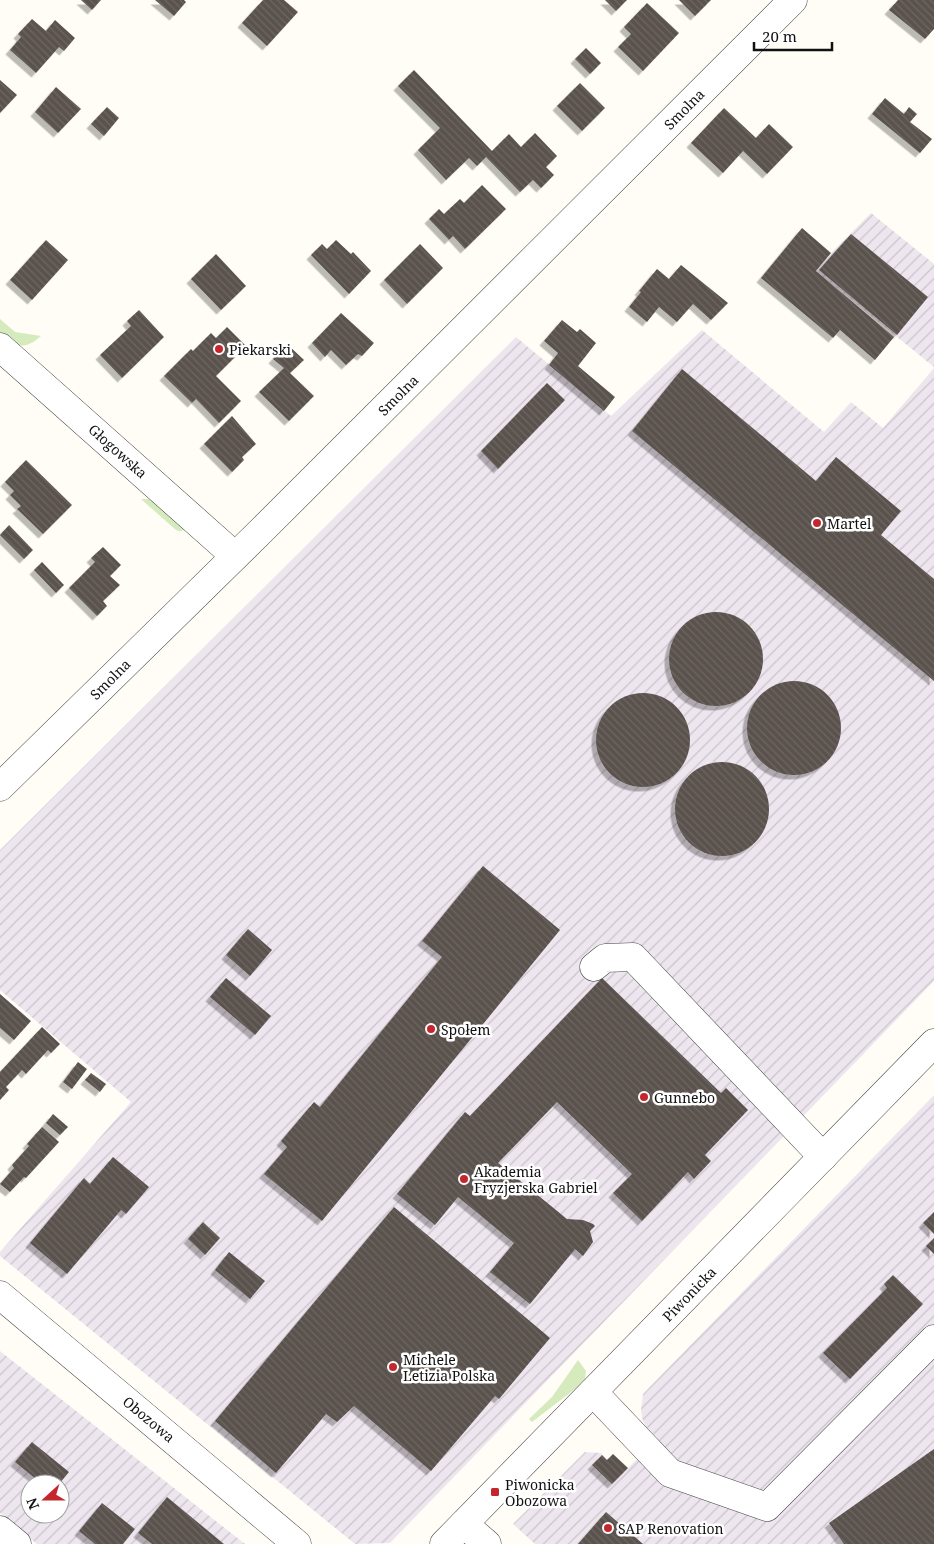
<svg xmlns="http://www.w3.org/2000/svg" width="934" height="1544" font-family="'Noto Serif',serif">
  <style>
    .industrial { fill: url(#industrial-furrows); fill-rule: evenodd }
    .grass { fill: #d5ebbd }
    .building { fill: url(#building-back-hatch); filter: url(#shadow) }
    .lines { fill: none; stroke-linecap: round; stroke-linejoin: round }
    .minor-casing { stroke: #444; stroke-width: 29 }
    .minor { stroke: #fff; stroke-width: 28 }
    .poi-dot { fill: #c4262e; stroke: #fff; stroke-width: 2 }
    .labels { text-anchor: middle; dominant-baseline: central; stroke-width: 5; stroke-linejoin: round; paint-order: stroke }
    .street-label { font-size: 14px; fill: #111; stroke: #fff }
    .poi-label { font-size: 14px; fill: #111; stroke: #fff; text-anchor: start }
  </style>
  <defs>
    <pattern id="industrial-furrows" width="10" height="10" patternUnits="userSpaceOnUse" patternTransform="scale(1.25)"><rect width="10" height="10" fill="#eee6ef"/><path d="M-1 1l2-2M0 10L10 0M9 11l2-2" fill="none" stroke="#cbc4cc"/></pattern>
    <pattern id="building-back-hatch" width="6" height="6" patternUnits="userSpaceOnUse" patternTransform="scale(1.25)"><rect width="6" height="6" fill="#5a524d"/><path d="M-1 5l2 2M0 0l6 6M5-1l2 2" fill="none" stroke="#6d6662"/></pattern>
    <filter id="shadow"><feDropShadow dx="-4.5" dy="4.5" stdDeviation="0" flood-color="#0004"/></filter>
  </defs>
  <rect width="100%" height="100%" fill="#fffdf5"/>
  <g class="industrial">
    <polygon points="871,213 934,264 934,367 816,271 831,253"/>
    <polygon points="702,330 824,432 851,402 883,428 934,368 934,981 390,1543 355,1544 0,1256 0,1252 131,1102 0,990 0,850 516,337 611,416"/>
    <polygon points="934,1095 934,1544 535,1544 513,1524 585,1452 601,1453 607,1460 613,1454 628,1468 658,1439 645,1425 642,1418 641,1410 643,1394"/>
    <path d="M0,1351L245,1544H37L0,1513ZM30,1484H60V1514H30Z"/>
  </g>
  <g class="grass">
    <path d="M0,319L15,332L41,336C24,351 16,347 0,334Z"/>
    <polygon points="141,499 156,499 186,530 179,531 176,530"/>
    <polygon points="578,1360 586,1371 585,1379 575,1389 532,1422 529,1419 552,1397"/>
  </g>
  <g class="building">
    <polygon points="81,0 101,0 92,10"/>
    <polygon points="155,0 184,0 186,2 174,16"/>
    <polygon points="263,0 284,0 298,12 267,46 242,23"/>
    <polygon points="605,0 627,0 616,11"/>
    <polygon points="679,0 711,0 695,16"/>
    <polygon points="898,0 934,0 934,29 925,39 889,10"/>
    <polygon points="647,3 679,33 643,71 618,47 631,34 624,27"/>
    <polygon points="32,19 46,31 55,20 75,38 64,51 59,47 36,73 10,50 21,37 18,34"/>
    <polygon points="586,48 601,63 590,74 575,59"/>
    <polygon points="414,70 492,151 509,134 521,147 535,133 557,156 546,167 554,175 541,188 533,180 520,192 486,157 477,166 469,158 446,180 418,150 440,128 398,86"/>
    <polygon points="0,80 17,95 0,113"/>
    <polygon points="580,83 605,108 582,131 557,106"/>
    <polygon points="56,87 81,109 58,133 35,112"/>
    <polygon points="885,98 904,114 909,107 917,114 910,122 932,139 920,153 872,114"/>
    <polygon points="107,107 119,118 104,136 91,124"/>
    <polygon points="724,108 756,138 769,124 793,147 767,174 743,151 723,173 691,143"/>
    <polygon points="482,185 506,209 465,249 453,236 449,240 429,219 439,209 444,214 460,199 464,203"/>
    <polygon points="802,228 831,253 816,271 894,337 875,360 840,330 833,338 761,278"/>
    <polygon points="851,234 928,297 897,335 819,270"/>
    <polygon points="46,240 68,260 32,300 10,280"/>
    <polygon points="336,240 351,254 353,252 371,271 349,294 311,255 322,244 327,249"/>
    <polygon points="420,244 443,268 407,304 384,280"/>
    <polygon points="216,254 246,286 221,310 191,279"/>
    <polygon points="681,265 728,303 711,320 693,304 677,322 659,307 647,322 629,307 641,292 639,291 657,269 669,279"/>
    <polygon points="139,310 164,337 122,378 100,355 131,326 127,321"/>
    <polygon points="341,313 374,343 362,356 358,354 346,365 331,350 325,357 312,343"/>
    <polygon points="562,320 577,332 580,329 596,343 578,366 615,397 604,411 549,365 558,353 544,341"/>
    <polygon points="227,327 246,346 216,376 241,401 219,423 196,399 192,403 164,376 191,349 193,351 211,333 216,338"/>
    <polygon points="287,344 304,360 290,373 314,396 289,421 259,392 284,368 273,359"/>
    <polygon points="682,369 816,481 836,457 901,511 881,535 934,579 934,681 632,431"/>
    <polygon points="547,383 565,400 498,469 481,451"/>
    <polygon points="232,416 256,444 242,457 244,460 232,472 204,444"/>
    <polygon points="26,460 72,505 43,534 17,509 21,506 10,495 14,491 5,482"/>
    <polygon points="9,525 33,550 24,559 0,535"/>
    <polygon points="103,547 121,565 110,576 120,585 103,601 107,606 97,616 69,588 95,562 91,558"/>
    <polygon points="42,562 64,585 56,593 34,570"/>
    <circle cx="716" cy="659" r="47"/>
    <circle cx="794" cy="728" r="47"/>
    <circle cx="643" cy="740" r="47"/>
    <circle cx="722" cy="809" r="47"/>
    <polygon points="483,866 560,930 322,1221 264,1174 287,1147 281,1141 314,1102 320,1107 442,957 422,941"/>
    <polygon points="248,929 272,950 250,976 226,955"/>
    <polygon points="226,978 271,1016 255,1035 210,997"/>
    <polygon points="602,978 721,1093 726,1088 748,1110 705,1155 711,1161 694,1179 688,1172 642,1221 613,1193 632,1174 557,1102 498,1163 567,1219 583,1220 593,1224 595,1226 590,1231 593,1242 583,1256 575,1249 530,1304 490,1272 514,1243 458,1197 435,1225 397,1194 465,1112 470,1116"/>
    <polygon points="0,994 31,1021 14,1040 0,1028"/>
    <polygon points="42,1027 60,1044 51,1053 48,1050 26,1074 22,1070 6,1087 9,1090 0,1100 0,1072"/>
    <polygon points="78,1062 87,1069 72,1089 63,1082"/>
    <polygon points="91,1073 106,1084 100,1092 85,1080"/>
    <polygon points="53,1114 68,1127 60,1135 46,1123"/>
    <polygon points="42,1127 59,1142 26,1178 24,1177 10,1192 0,1184 14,1168 12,1165 29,1146 27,1144"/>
    <polygon points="113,1157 149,1187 126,1214 121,1210 67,1274 30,1243 84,1178 90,1184"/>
    <polygon points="394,1207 550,1338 499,1399 495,1396 431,1471 354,1406 337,1422 326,1414 276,1473 215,1421"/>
    <polygon points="934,1212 934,1234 923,1223"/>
    <polygon points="203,1222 220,1238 205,1255 188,1239"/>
    <polygon points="934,1238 934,1254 926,1246"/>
    <polygon points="229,1252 265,1281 250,1299 215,1270"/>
    <polygon points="893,1275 923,1304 850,1379 823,1353 887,1288 884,1284"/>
    <polygon points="32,1442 69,1472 59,1484 42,1484 15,1462"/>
    <polygon points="934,1449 934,1544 844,1544 829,1523"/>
    <polygon points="613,1454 628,1468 612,1484 592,1465 602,1455 607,1460"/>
    <polygon points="167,1497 224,1544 152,1544 138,1533"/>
    <polygon points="102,1503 135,1529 123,1544 95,1544 79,1531"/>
    <polygon points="606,1512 643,1544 578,1544"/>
  </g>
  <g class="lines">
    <g class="minor-casing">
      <g id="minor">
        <polyline points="0,347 235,556"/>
        <polyline points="0,787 263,529 793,0"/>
        <polyline points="594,967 605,958 633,957 823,1157"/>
        <polyline points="0,1295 297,1544"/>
        <polyline points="593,1392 670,1473 767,1507 934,1339"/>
        <polyline points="464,1524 487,1544"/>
        <polyline points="0,1530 17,1544"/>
        <polyline points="444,1544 934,1043"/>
      </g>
    </g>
    <use href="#minor" class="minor"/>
  </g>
  <g class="poi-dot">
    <circle cx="219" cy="349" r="5"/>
    <circle cx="817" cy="523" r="5"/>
    <circle cx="431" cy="1029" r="5"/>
    <circle cx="644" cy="1097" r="5"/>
    <circle cx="464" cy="1179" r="5"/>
    <circle cx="393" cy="1367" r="5"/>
    <rect x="490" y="1487" width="10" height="10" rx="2.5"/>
    <circle cx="608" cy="1528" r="5"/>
  </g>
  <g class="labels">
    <g class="street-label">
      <text transform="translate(684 109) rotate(-45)">Smolna</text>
      <text transform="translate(398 395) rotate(-45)">Smolna</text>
      <text transform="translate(118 451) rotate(42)">Głogowska</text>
      <text transform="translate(110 679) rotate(-45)">Smolna</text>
      <text transform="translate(689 1294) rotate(-46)">Piwonicka</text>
      <text transform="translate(149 1419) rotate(40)">Obozowa</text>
    </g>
    <g class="poi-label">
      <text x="229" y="349">Piekarski</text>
      <text x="827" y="523">Martel</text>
      <text x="441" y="1029">Społem</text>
      <text x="654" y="1097">Gunnebo</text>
      <text x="474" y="1171">Akademia<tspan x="474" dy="16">Fryzjerska Gabriel</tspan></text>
      <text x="403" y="1359">Michele<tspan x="403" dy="16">Letizia Polska</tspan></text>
      <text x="505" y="1484">Piwonicka<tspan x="505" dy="16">Obozowa</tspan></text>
      <text x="618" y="1528">SAP Renovation</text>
    </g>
  </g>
  <g transform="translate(45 1499) rotate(249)"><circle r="24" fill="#ffffff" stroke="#a0a0a0"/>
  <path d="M0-4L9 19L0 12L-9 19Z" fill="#c4262e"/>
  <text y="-8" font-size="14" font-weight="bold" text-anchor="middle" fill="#111111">N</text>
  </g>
  <path d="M754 42v8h78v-8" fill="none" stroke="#111111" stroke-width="2.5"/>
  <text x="762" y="42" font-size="15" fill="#111111" stroke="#ffffff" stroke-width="4" paint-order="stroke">20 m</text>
</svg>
